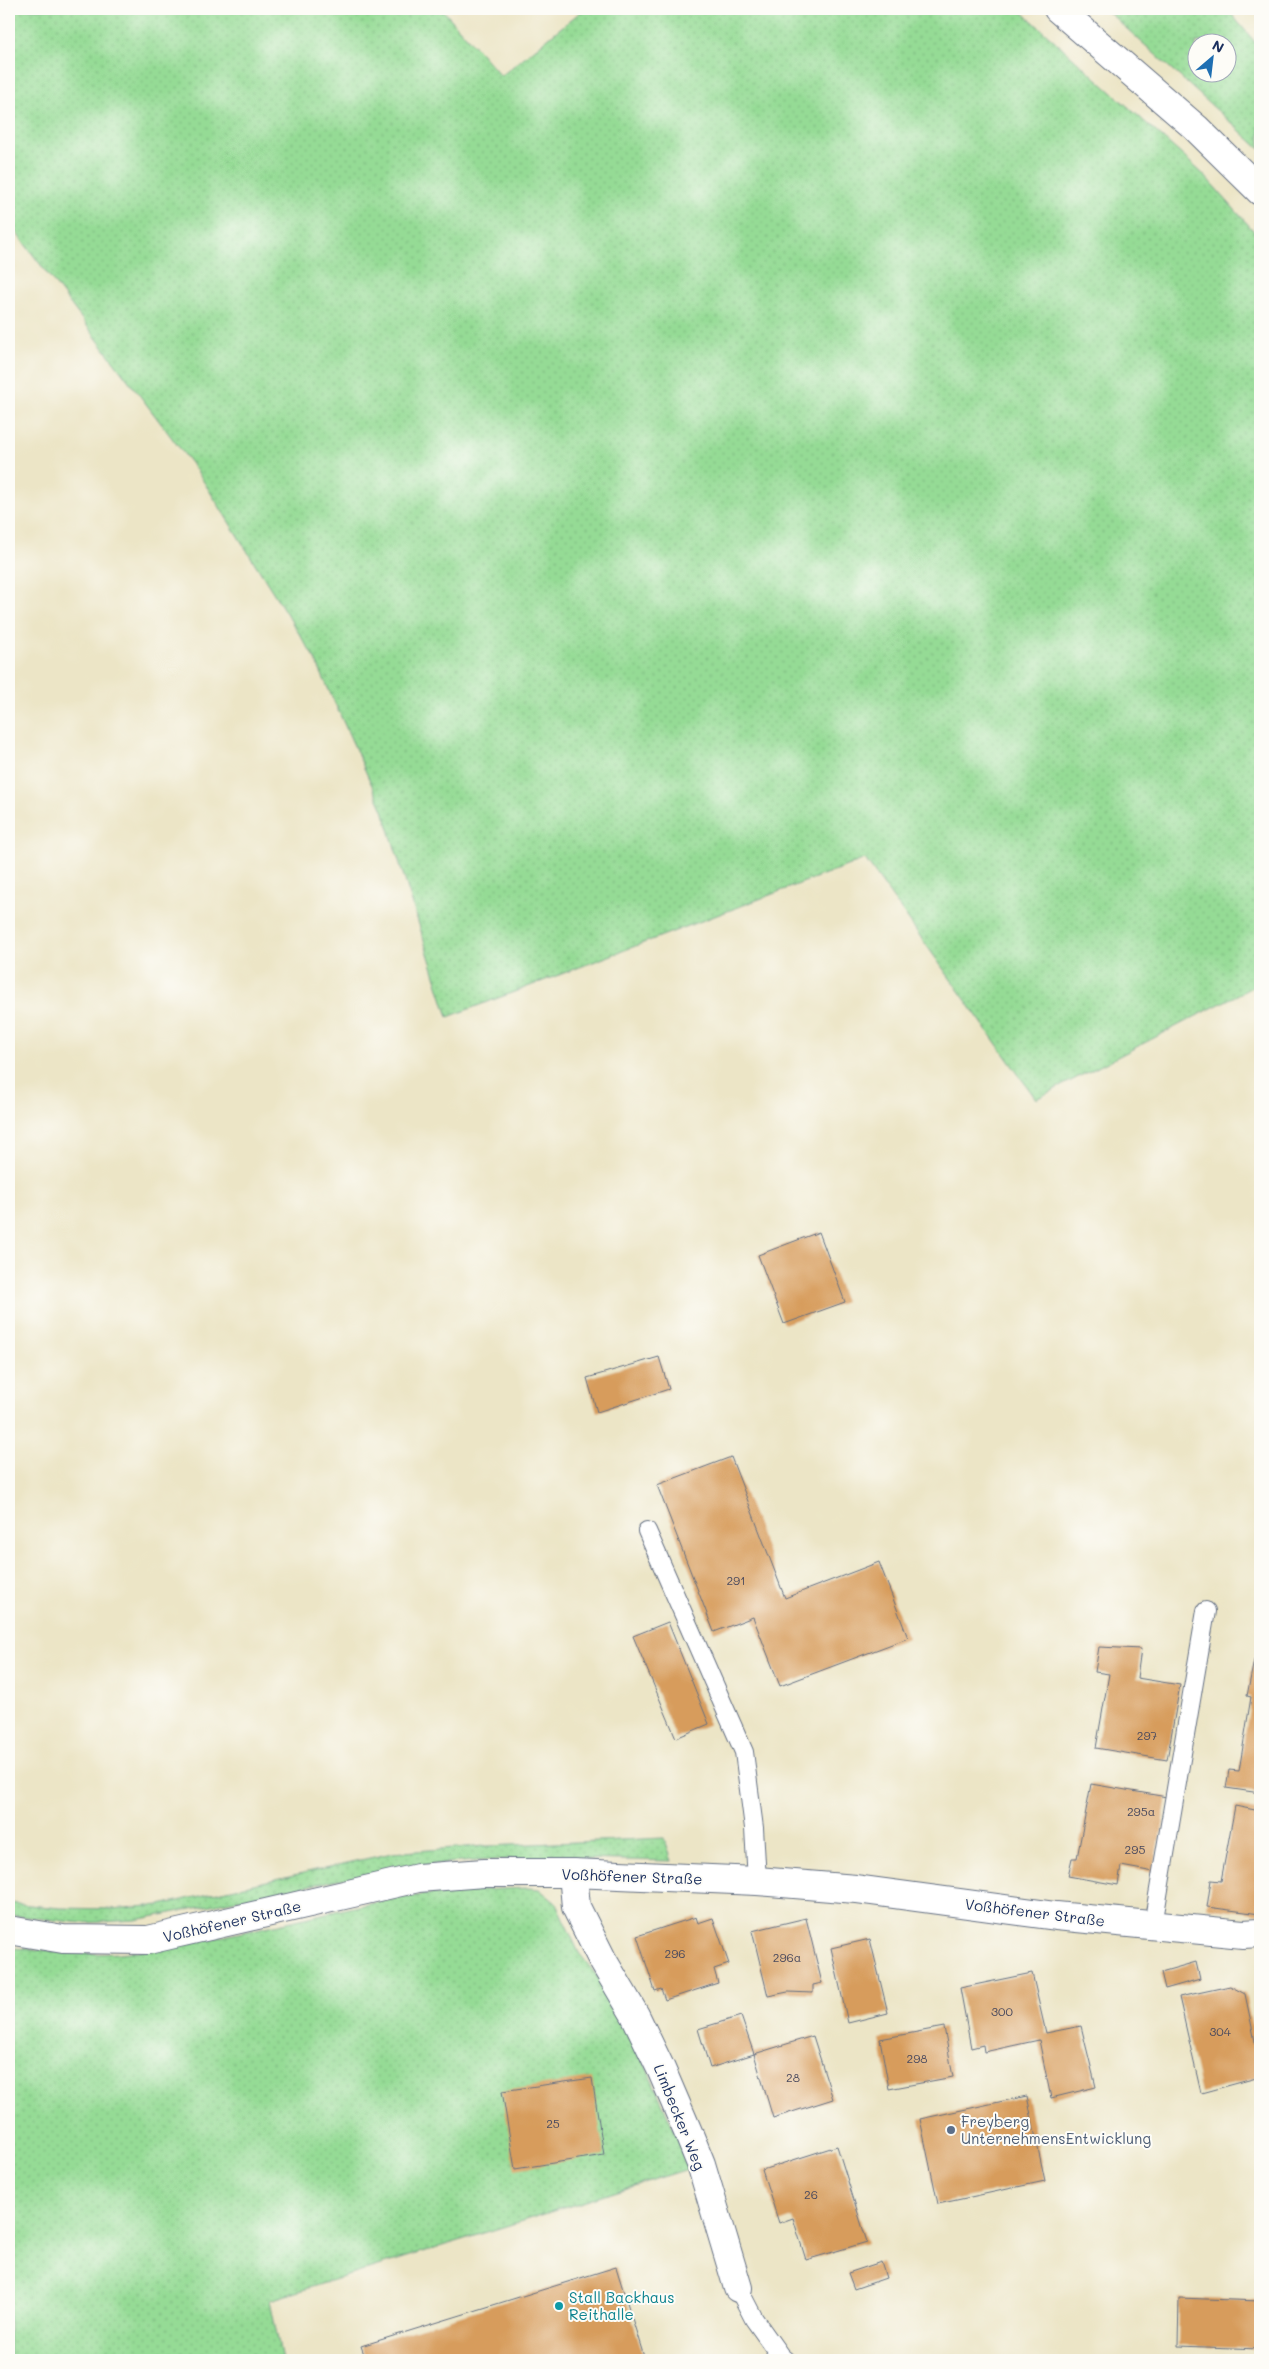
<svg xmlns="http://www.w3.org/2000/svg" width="1269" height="2369" font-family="Mali,sans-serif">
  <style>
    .green { fill: url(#green-dots); stroke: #58857a; fill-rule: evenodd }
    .building { fill: #d79c5c }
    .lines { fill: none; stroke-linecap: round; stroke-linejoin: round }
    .lane-casing { stroke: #646f82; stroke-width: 20 }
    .street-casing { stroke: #646f82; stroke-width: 30 }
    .secondary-casing { stroke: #646f82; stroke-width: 30 }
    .lane { stroke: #fff; stroke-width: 18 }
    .street { stroke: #fff; stroke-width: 28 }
    .secondary { stroke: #fff; stroke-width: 28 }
    .rail-casing { stroke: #1b2f5e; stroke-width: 5.5 }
    .rail { stroke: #fdfcf7; stroke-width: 4; stroke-dasharray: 11; stroke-linecap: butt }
    .service-dot { fill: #5c6f8a; stroke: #fdfcf7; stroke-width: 2 }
    .culture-dot { fill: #0f9aa8; stroke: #fdfcf7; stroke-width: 2 }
    .labels { text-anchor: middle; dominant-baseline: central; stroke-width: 4; stroke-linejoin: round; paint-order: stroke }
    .number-label { font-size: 12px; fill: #4a4a5e }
    .street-label { font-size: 15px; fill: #1b2f5e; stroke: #fdfcf7 }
    .service-label { font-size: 15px; fill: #4e5e75; stroke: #fdfcf7; text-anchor: start }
    .culture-label { font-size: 15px; fill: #0d838f; stroke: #fdfcf7; text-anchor: start }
  </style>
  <defs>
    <pattern id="green-dots" width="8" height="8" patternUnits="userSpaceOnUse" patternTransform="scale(1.25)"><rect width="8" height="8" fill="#95db95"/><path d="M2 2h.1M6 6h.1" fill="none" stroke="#80bc83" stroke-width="1.8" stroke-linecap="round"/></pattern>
  </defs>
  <rect width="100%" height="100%" fill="#fdfcf7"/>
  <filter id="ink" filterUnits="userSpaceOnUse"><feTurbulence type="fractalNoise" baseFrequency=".02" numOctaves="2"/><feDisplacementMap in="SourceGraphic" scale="10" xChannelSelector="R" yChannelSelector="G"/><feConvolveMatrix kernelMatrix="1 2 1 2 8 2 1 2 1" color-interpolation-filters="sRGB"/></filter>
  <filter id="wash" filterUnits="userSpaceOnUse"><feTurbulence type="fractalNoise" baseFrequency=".0096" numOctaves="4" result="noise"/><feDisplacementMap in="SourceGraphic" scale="20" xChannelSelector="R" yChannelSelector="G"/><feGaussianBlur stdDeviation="1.12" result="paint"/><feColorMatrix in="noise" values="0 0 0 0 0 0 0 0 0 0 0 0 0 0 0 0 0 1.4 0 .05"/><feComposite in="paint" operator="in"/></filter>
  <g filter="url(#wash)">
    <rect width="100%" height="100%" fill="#ece5c6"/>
    <g class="green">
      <polygon points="9,9 442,9 501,76 584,9 1019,9 1203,174 1260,238 1260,983 1036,1099 865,859 448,1017 383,810 315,659 197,471 9,223"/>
      <path d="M1105,9H1227L1260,48V149ZM1196,42H1226V72H1196Z"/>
      <polygon points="664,1838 672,1861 527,1858 445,1863 387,1870 136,1920 82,1923 9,1915 9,1903 60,1908 112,1909 160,1905 392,1853 466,1847"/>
      <path d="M528,1888L539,1889L556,1903L579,1953L618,2003L691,2168L270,2300L282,2360H9V1948C49,1949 89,1957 129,1952C212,1943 292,1919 374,1903C424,1892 476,1890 528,1888Z"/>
    </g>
    <g id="blocks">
      <g class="building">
        <polygon points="819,1232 845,1302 784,1324 758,1255"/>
        <polygon points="659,1357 669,1389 597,1412 587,1378"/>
        <polygon points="731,1457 785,1598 879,1562 908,1638 780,1686 753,1617 714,1632 657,1485"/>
        <polygon points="668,1622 709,1724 676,1738 633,1636"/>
        <polygon points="1099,1647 1141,1649 1137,1678 1180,1685 1167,1760 1096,1748 1109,1674 1095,1672"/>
        <polygon points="1254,1660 1260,1661 1260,1793 1226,1788 1229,1770 1239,1771 1251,1697 1247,1696"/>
        <polygon points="1091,1784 1167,1797 1154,1872 1121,1866 1118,1885 1068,1876 1072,1858 1077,1858"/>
        <polygon points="1235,1806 1260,1811 1260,1914 1207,1907 1211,1880 1221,1881"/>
        <polygon points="696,1917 698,1923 713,1918 729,1964 714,1969 718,1983 665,2000 661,1989 655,1991 637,1936"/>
        <polygon points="806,1918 822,1983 813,1985 813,1993 788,1992 768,1996 752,1931"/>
        <polygon points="870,1939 888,2013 848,2023 831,1948"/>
        <polygon points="1196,1962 1200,1979 1165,1989 1161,1972"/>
        <polygon points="1032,1973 1046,2033 1081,2026 1096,2087 1051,2098 1039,2040 984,2052 983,2045 971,2048 960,1988"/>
        <polygon points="1230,1986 1245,1994 1260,2065 1260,2077 1201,2093 1179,1997"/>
        <polygon points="741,2016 754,2054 710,2068 698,2029"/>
        <polygon points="944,2027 953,2077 889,2089 880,2039"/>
        <polygon points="813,2036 833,2099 773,2118 754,2054"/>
        <polygon points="592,2078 604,2155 515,2169 502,2091"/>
        <polygon points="1027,2096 1045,2181 938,2204 920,2119"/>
        <polygon points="837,2146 867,2242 806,2260 793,2218 779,2223 762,2170"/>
        <polygon points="881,2262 886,2278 854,2289 848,2273"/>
        <polygon points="616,2267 645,2360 366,2360 361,2346"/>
        <polygon points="1179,2298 1260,2301 1260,2349 1178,2346"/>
      </g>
    </g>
  </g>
  <g filter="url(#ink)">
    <use href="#blocks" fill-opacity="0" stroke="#646f82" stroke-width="1"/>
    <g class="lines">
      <g class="lane-casing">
        <g id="lane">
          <polyline points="647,1531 744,1752 754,1828 757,1881"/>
          <polyline points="1153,1925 1206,1611"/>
          <polyline points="738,2288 754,2319 781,2357 785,2360"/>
        </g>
      </g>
      <g class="street-casing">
        <polyline id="street" points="573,1873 576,1907 602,1959 635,2015 661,2069 688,2132 701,2164 738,2288"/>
      </g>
      <g class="secondary-casing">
        <g id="secondary">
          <polyline points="1058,9 1196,128 1260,191"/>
          <polyline points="9,1930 63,1939 148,1940 418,1878 484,1873 573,1873 757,1881 856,1889 1056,1916 1243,1934 1260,1933"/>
        </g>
      </g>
      <use href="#lane" class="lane"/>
      <use href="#street" class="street"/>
      <use href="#secondary" class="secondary"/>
      <g class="rail-casing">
        <polyline id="rail" points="1253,9 1260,17"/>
      </g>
      <use href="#rail" class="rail"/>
    </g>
  </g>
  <circle class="service-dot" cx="951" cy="2130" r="5"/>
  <circle class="culture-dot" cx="559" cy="2306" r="5"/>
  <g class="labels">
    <g class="number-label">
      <text x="736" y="1580">291</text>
      <text x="1147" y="1735">297</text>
      <text x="1141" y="1811">295a</text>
      <text x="1135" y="1849">295</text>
      <text x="675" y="1953">296</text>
      <text x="787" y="1957">296a</text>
      <text x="1002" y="2011">300</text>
      <text x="1220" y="2031">304</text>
      <text x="917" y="2058">298</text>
      <text x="793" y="2077">28</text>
      <text x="553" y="2123">25</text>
      <text x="811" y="2194">26</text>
    </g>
    <g class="street-label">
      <text transform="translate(632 1876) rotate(2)">Voßhöfener Straße</text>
      <text transform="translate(1035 1912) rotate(7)">Voßhöfener Straße</text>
      <text transform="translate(232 1921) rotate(-13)">Voßhöfener Straße</text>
      <text transform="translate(680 2117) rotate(68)">Limbecker Weg</text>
    </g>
    <g class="service-label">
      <text x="961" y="2121">Freyberg<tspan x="961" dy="17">UnternehmensEntwicklung</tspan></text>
    </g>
    <g class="culture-label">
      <text x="569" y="2297">Stall Backhaus<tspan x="569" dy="17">Reithalle</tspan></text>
    </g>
  </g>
  <rect width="1269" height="2369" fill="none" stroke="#fdfcf7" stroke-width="30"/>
  <g transform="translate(1212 58) rotate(28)"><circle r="24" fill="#fdfcf7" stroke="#a3aaba"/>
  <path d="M0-4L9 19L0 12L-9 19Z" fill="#1f6fb2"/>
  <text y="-8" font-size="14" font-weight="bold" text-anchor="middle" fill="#1b2f5e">N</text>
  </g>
</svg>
